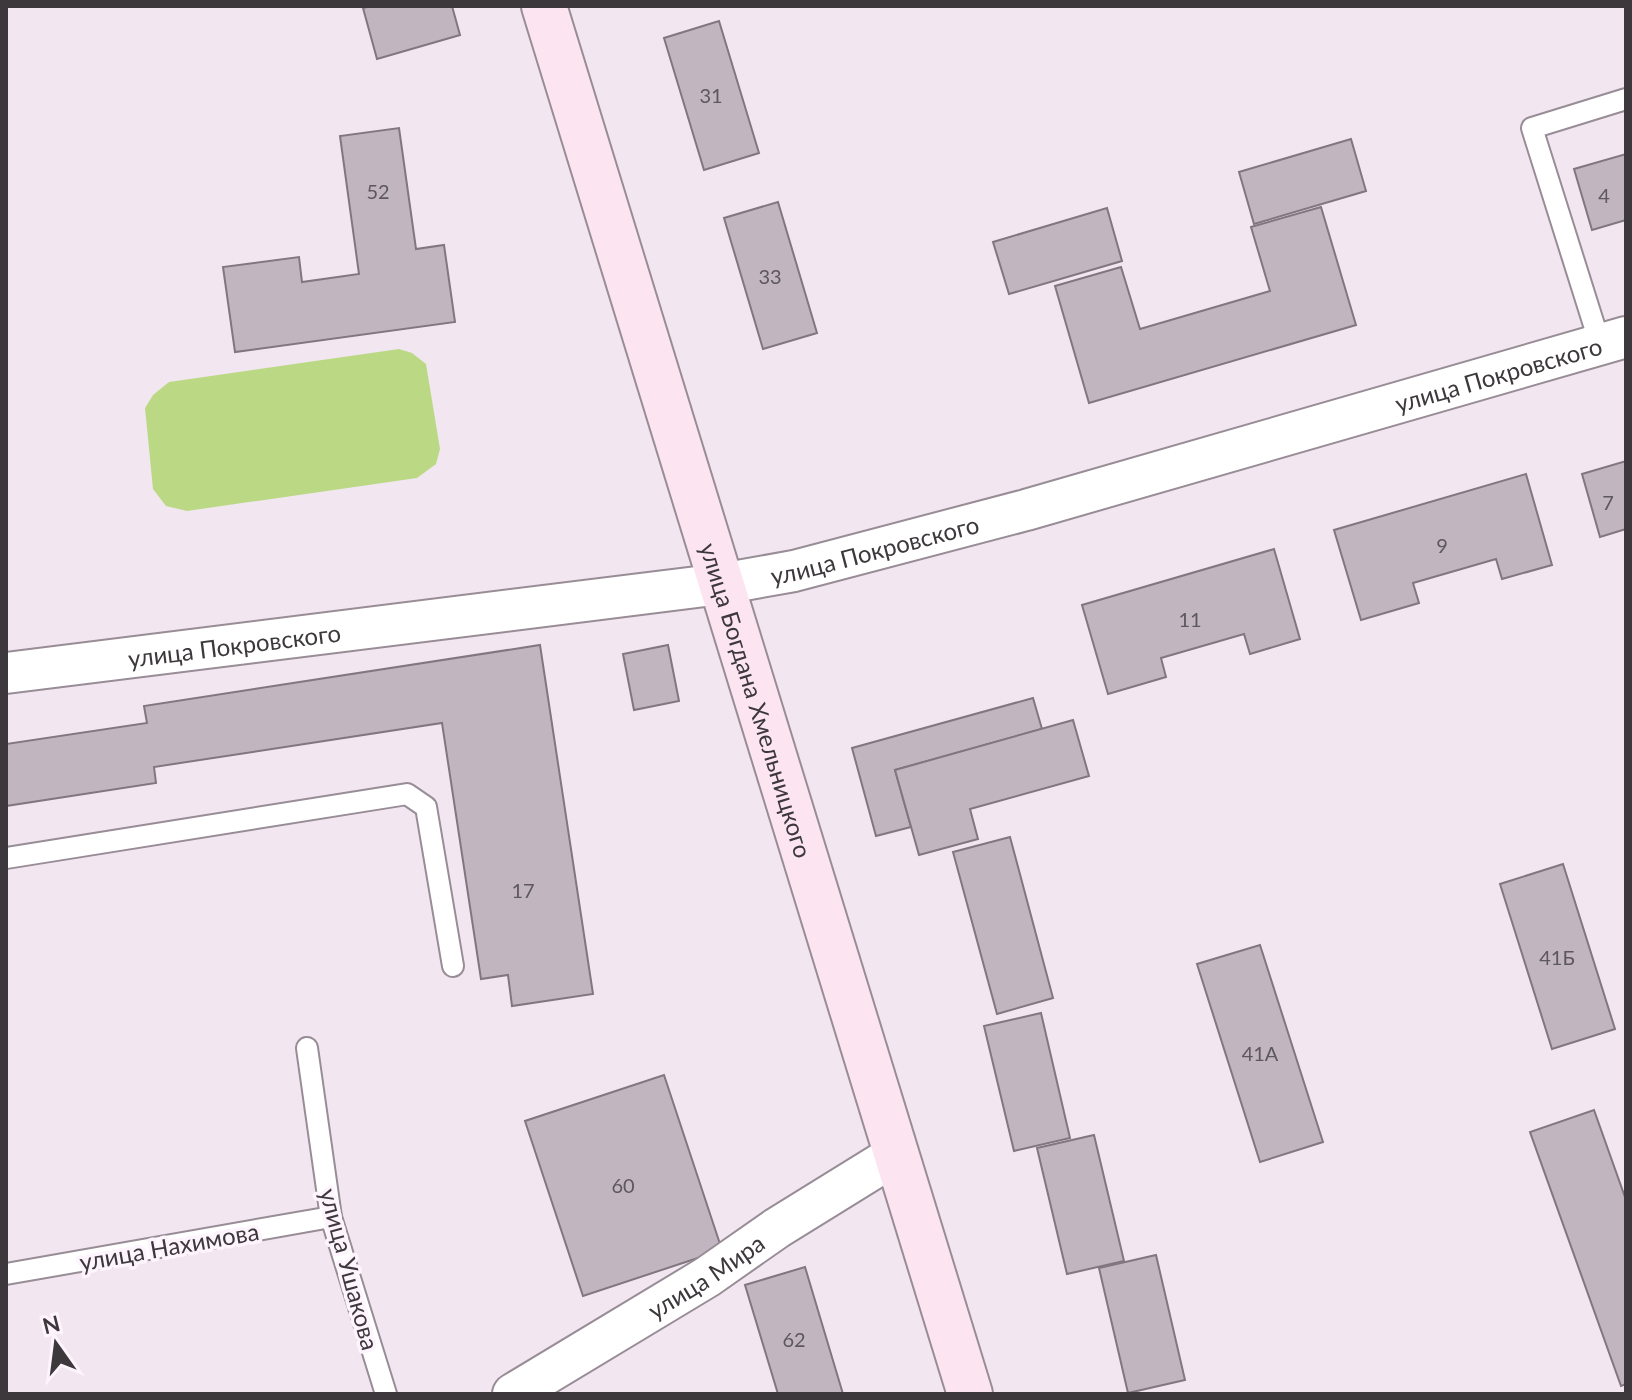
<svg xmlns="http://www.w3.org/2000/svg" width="1632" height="1400" font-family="Lato,sans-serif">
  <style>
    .green { fill: #bbd985 }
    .building { fill: #c1b6c0; stroke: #817780; stroke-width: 2 }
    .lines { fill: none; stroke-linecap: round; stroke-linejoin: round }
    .lane-casing { stroke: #988d96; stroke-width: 24 }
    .street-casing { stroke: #988d96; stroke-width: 44 }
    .secondary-casing { stroke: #988d96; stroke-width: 48 }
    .lane { stroke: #fff; stroke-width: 20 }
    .street { stroke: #fff; stroke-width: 40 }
    .secondary { stroke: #fce5f0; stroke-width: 44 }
    .labels { text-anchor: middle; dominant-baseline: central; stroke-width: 7; stroke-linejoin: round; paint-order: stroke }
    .number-label { font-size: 20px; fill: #5d585d }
    .street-label { font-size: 24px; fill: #3c383c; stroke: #fef4fd }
  </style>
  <rect width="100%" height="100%" fill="#f2e6f1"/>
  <polygon class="green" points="399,349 412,353 426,364 440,449 436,464 417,478 187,511 166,506 153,489 145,408 153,395 169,382"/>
  <g class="building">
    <polygon points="371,6 452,6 460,35 377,59 363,8"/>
    <polygon points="719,21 759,153 704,170 664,38"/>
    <polygon points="399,128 416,249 444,245 455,322 235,352 223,267 299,257 302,282 359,274 340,136"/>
    <polygon points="1351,139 1366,191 1254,224 1239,172"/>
    <polygon points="1626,154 1626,220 1592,230 1574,169"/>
    <polygon points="778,202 817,333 763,349 724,218"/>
    <polygon points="1321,207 1356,325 1089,403 1055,286 1121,267 1140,329 1270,291 1251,227"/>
    <polygon points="1107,208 1122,261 1009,294 993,242"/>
    <polygon points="1626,461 1626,529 1600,537 1582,474"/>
    <polygon points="1526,474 1552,565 1502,579 1496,559 1413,583 1419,603 1361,620 1334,530"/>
    <polygon points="1274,549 1300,639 1250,654 1244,634 1161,658 1166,677 1108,694 1082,605"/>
    <polygon points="540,645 593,994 512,1006 508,975 481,979 442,723 154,767 156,783 6,806 6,744 147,723 144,706"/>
    <polygon points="668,645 679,701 634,710 623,654"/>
    <polygon points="1033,698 1042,729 895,770 911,827 876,836 852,748"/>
    <polygon points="1073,720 1089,776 970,809 978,839 919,855 895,770"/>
    <polygon points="1010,837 1053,998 997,1014 953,852"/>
    <polygon points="1563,864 1615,1029 1552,1049 1500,884"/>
    <polygon points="1260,945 1323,1142 1260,1162 1197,964"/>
    <polygon points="1041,1013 1070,1138 1014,1151 984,1026"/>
    <polygon points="664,1075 722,1250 583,1296 525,1121"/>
    <polygon points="1594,1110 1626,1200 1626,1384 1621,1386 1530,1132"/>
    <polygon points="1094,1135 1124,1261 1067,1274 1037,1148"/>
    <polygon points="1156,1255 1185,1380 1128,1393 1099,1268"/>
    <polygon points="805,1267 843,1394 778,1394 745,1285"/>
  </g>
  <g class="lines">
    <g class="lane-casing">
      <g id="lane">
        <polyline points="1600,344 1532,128 1626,99"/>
        <polyline points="6,858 407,794 426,807 453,966"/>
        <polyline points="307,1048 331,1217 386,1394"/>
        <polyline points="6,1274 331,1217"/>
      </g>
    </g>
    <g class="street-casing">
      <g id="street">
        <path id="s1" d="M6,673L721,584L794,571L1026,510L1626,337"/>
        <path id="s2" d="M513,1394L707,1277L777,1228L895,1155"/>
      </g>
    </g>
    <g class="secondary-casing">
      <g id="secondary">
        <path id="s3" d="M544,6L970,1394"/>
      </g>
    </g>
    <use href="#lane" class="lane"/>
    <use href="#street" class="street"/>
    <use href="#secondary" class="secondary"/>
  </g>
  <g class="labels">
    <g class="number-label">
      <text x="711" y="95">31</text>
      <text x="378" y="191">52</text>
      <text x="1604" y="195">4</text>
      <text x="770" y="276">33</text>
      <text x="1608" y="502">7</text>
      <text x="1442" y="545">9</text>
      <text x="1190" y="619">11</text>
      <text x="523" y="890">17</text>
      <text x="1557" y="957">41Б</text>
      <text x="1260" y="1053">41А</text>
      <text x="623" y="1185">60</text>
      <text x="794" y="1339">62</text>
    </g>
    <g class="street-label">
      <text stroke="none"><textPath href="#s1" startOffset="1526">улица Покровского</textPath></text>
      <text stroke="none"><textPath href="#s1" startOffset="878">улица Покровского</textPath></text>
      <text stroke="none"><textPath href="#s1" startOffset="230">улица Покровского</textPath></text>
      <text stroke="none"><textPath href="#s3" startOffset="726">улица Богдана Хмельницкого</textPath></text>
      <text transform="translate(169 1246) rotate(-10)">улица Нахимова</text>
      <text transform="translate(350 1269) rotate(75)">улица Ушакова</text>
      <text stroke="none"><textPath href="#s2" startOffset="226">улица Мира</textPath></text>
    </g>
  </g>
  <rect width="1632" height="1400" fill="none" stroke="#3c383c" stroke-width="16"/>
  <g transform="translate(56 1344) rotate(346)" stroke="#fef4fd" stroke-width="6" paint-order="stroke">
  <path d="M0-6L14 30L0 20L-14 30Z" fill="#3c383c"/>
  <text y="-12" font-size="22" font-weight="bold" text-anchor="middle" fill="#3c383c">N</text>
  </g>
</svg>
